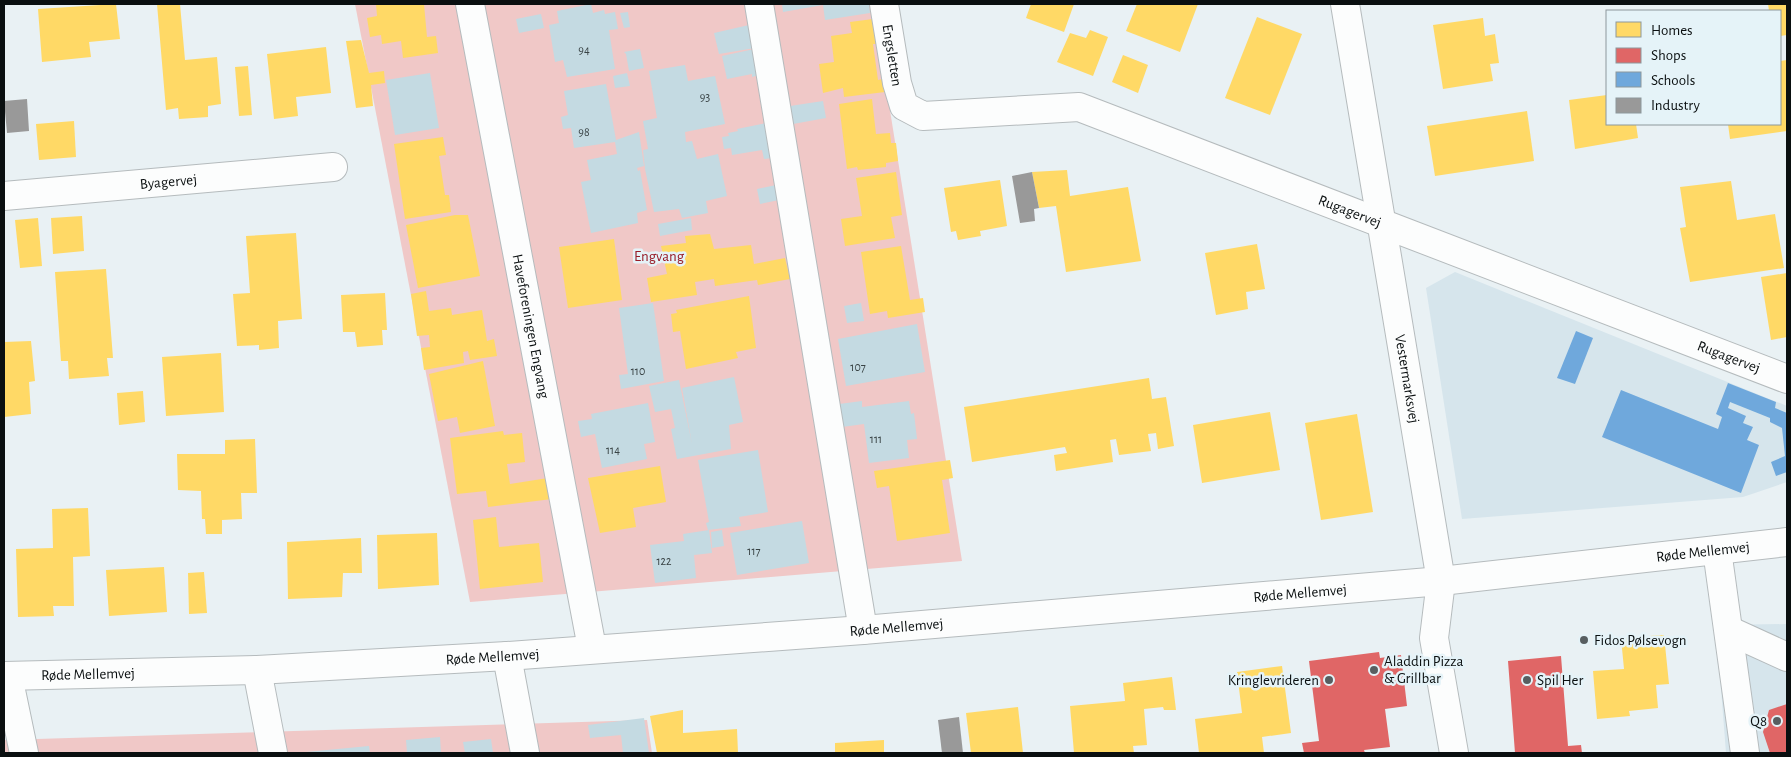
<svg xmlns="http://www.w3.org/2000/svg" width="1791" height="757" font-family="'Alegreya Sans',sans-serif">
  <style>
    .built { fill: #d6e5ec }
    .green { fill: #f0c8c7 }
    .homes { fill: #ffd966 }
    .shops { fill: #e06666 }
    .schools { fill: #6fa8dc }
    .industry { fill: #999 }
    .building { fill: #c4dae2 }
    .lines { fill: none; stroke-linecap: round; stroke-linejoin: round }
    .minor-casing { stroke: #b5bbbd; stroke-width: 30 }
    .minor { stroke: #fcfdfd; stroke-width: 28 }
    .poi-dot { fill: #585e60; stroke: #e5f3f8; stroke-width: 2 }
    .labels { text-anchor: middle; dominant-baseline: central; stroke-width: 5; stroke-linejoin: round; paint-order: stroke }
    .number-label { font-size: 12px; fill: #384244 }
    .street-label { font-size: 15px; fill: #0a0f10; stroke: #e5f3f8 }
    .park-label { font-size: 15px; fill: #971b27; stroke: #e5f3f8 }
    .poi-label { font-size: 15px; fill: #0a0f10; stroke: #e5f3f8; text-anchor: start }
  </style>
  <rect width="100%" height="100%" fill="#e9f1f4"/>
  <g class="built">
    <polygon points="1455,272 1787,406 1787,482 1743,497 1462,519 1426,288"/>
    <polygon points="1787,624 1787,753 1726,753 1716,625"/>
  </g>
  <g class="green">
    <polygon points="355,4 873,4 962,561 470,602"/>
    <polygon points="647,720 652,753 4,753 4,740"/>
  </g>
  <g class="homes">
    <polygon points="116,4 120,39 89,42 91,57 42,62 38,9"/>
    <polygon points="157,4 180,4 185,60 217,57 221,104 208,106 208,117 179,119 178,108 166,110"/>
    <polygon points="376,4 424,4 427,37 436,36 438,53 403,58 401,41 382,44 381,35 370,37 367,18 377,16"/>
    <polygon points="1031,4 1074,4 1064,32 1026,18"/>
    <polygon points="1137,4 1198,4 1180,52 1126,31"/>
    <polygon points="1768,4 1787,4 1787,35 1780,36 1780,11 1769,11"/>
    <polygon points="1257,17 1302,34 1270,115 1225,98"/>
    <polygon points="1483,18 1485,36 1495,34 1499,63 1490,64 1493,81 1443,89 1433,25"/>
    <polygon points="873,19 876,44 873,44 878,80 883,79 885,92 844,97 843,88 823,93 819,64 834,62 831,36 852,33 850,22"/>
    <polygon points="1090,30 1108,37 1093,76 1057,62 1070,33 1086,38"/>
    <polygon points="361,40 369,73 384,71 385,83 371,85 373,106 356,108 346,41"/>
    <polygon points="326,47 331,93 296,97 298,116 274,119 267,54"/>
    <polygon points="1123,55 1148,65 1138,93 1112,82"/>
    <polygon points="1787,60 1787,131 1730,139 1728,124 1780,124 1780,61"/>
    <polygon points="248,66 252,115 239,116 235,67"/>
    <polygon points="1607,95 1607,124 1636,124 1638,138 1575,149 1569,100"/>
    <polygon points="872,99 876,134 890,133 891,143 896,143 898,161 886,163 886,167 858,170 857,167 847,169 839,104"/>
    <polygon points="1527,111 1534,161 1435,176 1427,126"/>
    <polygon points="74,121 76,157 39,160 36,124"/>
    <polygon points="443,137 446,155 439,156 445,195 449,195 451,212 405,219 394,144"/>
    <polygon points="1067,170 1070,196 1128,187 1141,261 1066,272 1056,206 1039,208 1032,172"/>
    <polygon points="896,172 902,215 891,217 895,238 845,246 841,219 862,216 856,178"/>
    <polygon points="1000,180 1007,226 980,231 981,236 958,240 956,231 951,232 944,188"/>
    <polygon points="1731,181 1737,220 1775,214 1784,268 1690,282 1680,228 1686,227 1680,187"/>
    <polygon points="455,215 468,215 480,276 418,288 406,225"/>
    <polygon points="82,216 84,251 53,254 51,218"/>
    <polygon points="38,218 42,266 20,268 15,220"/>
    <polygon points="296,233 302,319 278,321 279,348 259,350 259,345 237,346 233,294 250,293 246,236"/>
    <polygon points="710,234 714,249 751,245 754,264 785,258 790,279 758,285 757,280 715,286 714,279 695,282 697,295 651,302 647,278 667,274 661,246 686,243 685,236"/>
    <polygon points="614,239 622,300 568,308 559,247"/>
    <polygon points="1257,244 1265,289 1246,292 1248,309 1216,315 1205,253"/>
    <polygon points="901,246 910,300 923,298 925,312 888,318 887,311 870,314 861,252"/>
    <polygon points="106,269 113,358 107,358 109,376 69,379 68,361 61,361 55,272"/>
    <polygon points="1787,273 1787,337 1771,340 1761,277"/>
    <polygon points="426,291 429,311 451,308 452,315 482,310 487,341 494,339 497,356 470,360 468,351 463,352 464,363 424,370 421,348 430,347 429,335 417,336 411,294"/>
    <polygon points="385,293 387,330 382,330 383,345 357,347 355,332 343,332 341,295"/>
    <polygon points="749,296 756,348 736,352 738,358 686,369 680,331 673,332 671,314 677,313 676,310"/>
    <polygon points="31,341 35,381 29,382 31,414 4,417 4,342"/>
    <polygon points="221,353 224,412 166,416 162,357"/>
    <polygon points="483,361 495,426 460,433 457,417 438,421 429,374"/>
    <polygon points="1149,378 1152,399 1166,397 1174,446 1158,449 1156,433 1148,434 1151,451 1119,455 1116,439 1110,440 1113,462 1056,471 1054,455 1067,453 1065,447 972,462 964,407"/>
    <polygon points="143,391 145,422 119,425 117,393"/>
    <polygon points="1270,412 1280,470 1202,483 1193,425"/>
    <polygon points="1357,414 1373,512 1321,520 1305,423"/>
    <polygon points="503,431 504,435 522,433 525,462 507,464 510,484 548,478 552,499 488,507 486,491 457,494 450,438"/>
    <polygon points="255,439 257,493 241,493 242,519 222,520 222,534 206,534 205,519 202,519 201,491 178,490 177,454 225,454 225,440"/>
    <polygon points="950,460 953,478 942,480 950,533 897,541 889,486 877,488 874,471"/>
    <polygon points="660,466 666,502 633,508 636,527 600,533 588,478"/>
    <polygon points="88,508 90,556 73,557 74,606 53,606 54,616 18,617 16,549 53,548 52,509"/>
    <polygon points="496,517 499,547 539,543 543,582 480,589 473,520"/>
    <polygon points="437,533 439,585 378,589 377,535"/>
    <polygon points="361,538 362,573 343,573 342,597 288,599 287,542"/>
    <polygon points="164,567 167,612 109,616 106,570"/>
    <polygon points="204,572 207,613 189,614 188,573"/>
    <polygon points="1664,635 1669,684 1656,685 1658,708 1629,711 1630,716 1597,719 1593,671 1624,669 1621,638"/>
    <polygon points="1282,666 1291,733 1262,737 1264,753 1199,753 1195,719 1242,713 1237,672"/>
    <polygon points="1172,677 1176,710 1164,710 1163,707 1144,709 1147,745 1133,746 1134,753 1074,753 1070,706 1125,701 1123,683"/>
    <polygon points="1018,707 1023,753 971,753 966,713"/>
    <polygon points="683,710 683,733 737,729 738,753 657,753 650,716"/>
    <polygon points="884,740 884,753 835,753 835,743"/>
  </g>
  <g class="shops">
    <polygon points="1379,652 1380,658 1401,655 1407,706 1385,709 1390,747 1364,750 1365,753 1304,753 1302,743 1319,741 1309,661"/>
    <polygon points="1561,656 1568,746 1581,745 1582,753 1515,753 1508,661"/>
    <polygon points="1787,704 1787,753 1770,753 1763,732 1769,710"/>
  </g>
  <g class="schools">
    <polygon points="1576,331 1593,338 1575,384 1557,378"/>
    <polygon points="1728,383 1776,402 1775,408 1787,413 1787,472 1776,476 1771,462 1785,456 1782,428 1770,422 1770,418 1730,402 1728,408 1746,416 1743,423 1753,427 1747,440 1759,445 1741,493 1602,437 1621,390 1718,429 1722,417 1716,414"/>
  </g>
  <g class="industry">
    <polygon points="27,99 29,131 7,133 4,101"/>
    <polygon points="1032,172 1039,208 1034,209 1035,221 1020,223 1012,176"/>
    <polygon points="959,717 963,753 942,753 938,720"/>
  </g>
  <g class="building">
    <polygon points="591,4 593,13 604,10 605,14 615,12 618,29 609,30 615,69 567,77 563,60 555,62 549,25 559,23 557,11"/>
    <polygon points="782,4 869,4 870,13 825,20 823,5 783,12"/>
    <polygon points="628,12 630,27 624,28 620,13"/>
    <polygon points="541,14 544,28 519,33 516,19"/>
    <polygon points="749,25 755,48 719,54 714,33"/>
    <polygon points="640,49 644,68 629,71 626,54 624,52"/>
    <polygon points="754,49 759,75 752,77 752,74 727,79 722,56"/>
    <polygon points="685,65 688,81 715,76 725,124 685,132 686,142 692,141 697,159 718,154 727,196 706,201 708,213 682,218 679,209 654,212 645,169 643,150 648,149 643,121 657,118 649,71"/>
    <polygon points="430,73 439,128 395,135 386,80"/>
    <polygon points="627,73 630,86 615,88 613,76"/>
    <polygon points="606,84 616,140 639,132 644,166 637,168 638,171 640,170 647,210 637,213 638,223 591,233 581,182 591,180 587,160 617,154 615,142 574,148 571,128 563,129 561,117 568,115 564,91"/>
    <polygon points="823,101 826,118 793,124 790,106"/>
    <polygon points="766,123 773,158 764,159 762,150 732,155 731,148 724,149 722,137 729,136 728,133 738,131 737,129"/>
    <polygon points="776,185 779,200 760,204 757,189"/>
    <polygon points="691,218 692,230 660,236 658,224"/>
    <polygon points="653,303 664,381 621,389 619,375 628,374 619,308"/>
    <polygon points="861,303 864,321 847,323 844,306"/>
    <polygon points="917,324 925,372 846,386 838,339"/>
    <polygon points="734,377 743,422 729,425 731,449 677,459 671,429 675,428 671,409 655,412 649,386 679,380 692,444 682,388"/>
    <polygon points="862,401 862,407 909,401 911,414 914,413 917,439 907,440 909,458 869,463 864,424 842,427 839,404"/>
    <polygon points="648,403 655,442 644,444 647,459 602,468 595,434 581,437 578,421 592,419 591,414"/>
    <polygon points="758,450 768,512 739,517 741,526 708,530 706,523 709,522 698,460"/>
    <polygon points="802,521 809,563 737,575 730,533"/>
    <polygon points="709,530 712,553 694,555 696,578 655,583 650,545 684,541 683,534"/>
    <polygon points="722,530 724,546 712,548 711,532"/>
    <polygon points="644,718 649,753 623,753 621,735 590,738 588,725"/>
    <polygon points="440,737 441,753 407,753 406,740"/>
    <polygon points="491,739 493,753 465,753 463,742"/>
    <polygon points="369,746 370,753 306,753 306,752"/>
  </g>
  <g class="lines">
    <g class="minor-casing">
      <g id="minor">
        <path id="s1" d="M470,4L592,648"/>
        <polyline points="759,4 863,630"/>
        <path id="s2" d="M884,4L897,83L904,106L923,116L1079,107L1787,379"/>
        <path id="s3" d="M1345,4L1441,581L1434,638L1454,753"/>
        <path id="s4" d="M4,196L333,167"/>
        <polyline points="1717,550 1745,753"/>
        <polyline points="1730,631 1787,657"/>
        <polyline points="507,656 525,753"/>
        <polyline points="257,670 273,753"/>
        <path id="s5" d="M4,676L257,670L507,656L863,630L1441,581L1787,542"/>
        <polyline points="8,676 24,753"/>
      </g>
    </g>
    <use href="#minor" class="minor"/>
  </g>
  <g class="poi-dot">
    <circle cx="1584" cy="640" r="5"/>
    <circle cx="1374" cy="670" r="5"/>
    <circle cx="1329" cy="680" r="5"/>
    <circle cx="1527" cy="680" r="5"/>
    <circle cx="1777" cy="721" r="5"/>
  </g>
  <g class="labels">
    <g class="number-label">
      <text x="584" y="50">94</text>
      <text x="705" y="97">93</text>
      <text x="584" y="132">98</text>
      <text x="858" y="367">107</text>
      <text x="638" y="371">110</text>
      <text x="876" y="439">111</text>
      <text x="613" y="450">114</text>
      <text x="754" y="551">117</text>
      <text x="664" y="561">122</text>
    </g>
    <g class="street-label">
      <text stroke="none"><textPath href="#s2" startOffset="52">Engsletten</textPath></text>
      <text stroke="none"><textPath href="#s4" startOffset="165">Byagervej</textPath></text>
      <text stroke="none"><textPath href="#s2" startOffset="572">Rugagervej</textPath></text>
      <text stroke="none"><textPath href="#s1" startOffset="328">Haveforeningen Engvang</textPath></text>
      <text stroke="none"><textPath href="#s2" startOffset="978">Rugagervej</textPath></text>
      <text stroke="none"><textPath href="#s3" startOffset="380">Vestermarksvej</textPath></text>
      <text stroke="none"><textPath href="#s5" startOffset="1704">Røde Mellemvej</textPath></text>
      <text stroke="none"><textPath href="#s5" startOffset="1299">Røde Mellemvej</textPath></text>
      <text stroke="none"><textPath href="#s5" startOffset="894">Røde Mellemvej</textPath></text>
      <text stroke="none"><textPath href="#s5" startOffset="489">Røde Mellemvej</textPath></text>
      <text stroke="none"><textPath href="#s5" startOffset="84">Røde Mellemvej</textPath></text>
    </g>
    <g class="park-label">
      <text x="659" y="256">Engvang</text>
    </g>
    <g class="poi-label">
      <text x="1594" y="640">Fidos Pølsevogn</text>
      <text x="1384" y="661">Aladdin Pizza<tspan x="1384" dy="17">&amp; Grillbar</tspan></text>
      <text x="1319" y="680" text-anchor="end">Kringlevrideren</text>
      <text x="1537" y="680">Spil Her</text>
      <text x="1767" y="721" text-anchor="end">Q8</text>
    </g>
  </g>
  <rect width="1791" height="757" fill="none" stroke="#0a0f10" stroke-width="10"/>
  <rect x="1606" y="10" width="175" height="115" fill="#e5f3f8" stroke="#8d989b"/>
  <rect x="1616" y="22" width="25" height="15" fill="#ffd966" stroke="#8d989b"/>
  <text x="1651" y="35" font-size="15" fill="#0a0f10">Homes</text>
  <rect x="1616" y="48" width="25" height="15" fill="#e06666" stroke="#8d989b"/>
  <text x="1651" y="60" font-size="15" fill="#0a0f10">Shops</text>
  <rect x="1616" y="72" width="25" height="15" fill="#6fa8dc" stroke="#8d989b"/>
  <text x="1651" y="85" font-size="15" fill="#0a0f10">Schools</text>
  <rect x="1616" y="98" width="25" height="15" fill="#999999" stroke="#8d989b"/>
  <text x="1651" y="110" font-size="15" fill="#0a0f10">Industry</text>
</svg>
